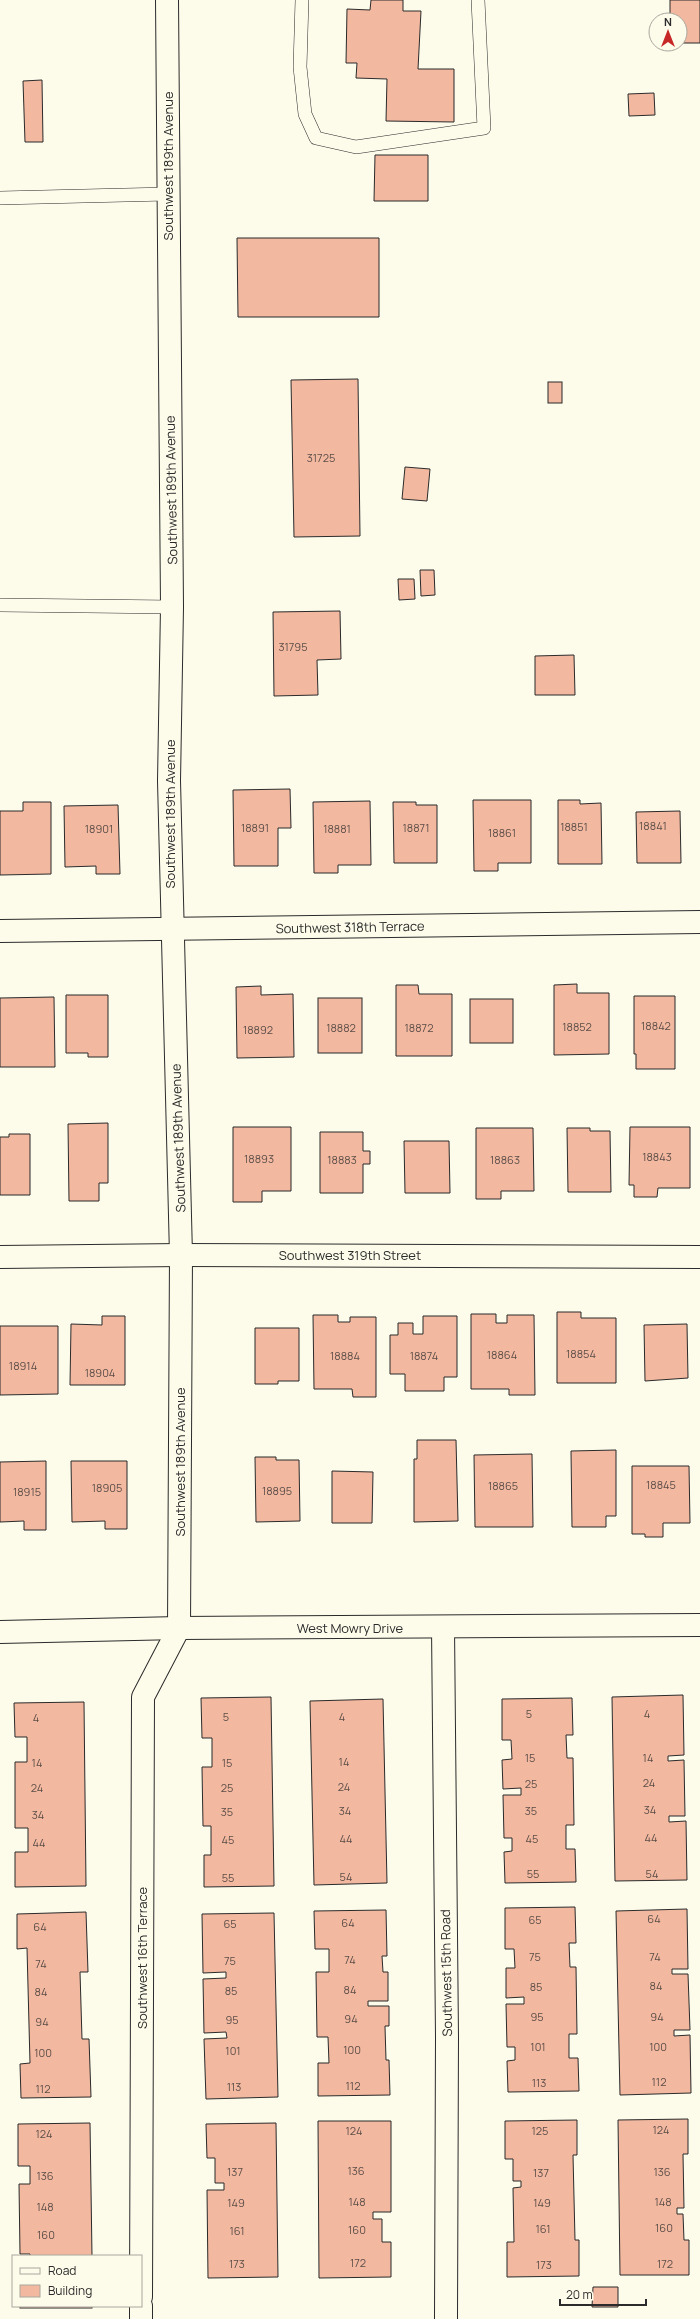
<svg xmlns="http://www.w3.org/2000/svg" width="700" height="2319" font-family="Manrope,sans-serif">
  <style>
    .building { fill: #f2b8a0; stroke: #2b2b2b }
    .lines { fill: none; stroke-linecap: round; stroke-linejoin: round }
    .lane-casing { stroke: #2b2b2b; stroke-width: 14 }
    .street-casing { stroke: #2b2b2b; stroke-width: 24 }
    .secondary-casing { stroke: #2b2b2b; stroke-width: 24 }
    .lane { stroke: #fdfbea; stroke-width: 13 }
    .street { stroke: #fdfbea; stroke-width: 22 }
    .secondary { stroke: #fdfbea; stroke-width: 22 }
    .labels { text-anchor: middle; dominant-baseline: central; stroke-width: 3; stroke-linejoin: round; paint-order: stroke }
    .number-label { font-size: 11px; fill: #5d4e48 }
    .street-label { font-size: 13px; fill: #2b2b2b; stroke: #fdfbea }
  </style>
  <rect width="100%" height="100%" fill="#fdfbea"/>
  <g class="building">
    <polygon points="371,0 403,0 403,11 421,11 418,69 454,69 454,122 386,121 387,79 356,78 357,63 346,63 347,9 370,10"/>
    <polygon points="670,0 700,0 700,43 680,43 680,20 670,20"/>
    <polygon points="42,80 43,142 25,142 23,81"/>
    <polygon points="654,93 655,115 629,116 628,94"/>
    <polygon points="375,155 428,155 428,201 374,201"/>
    <polygon points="237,238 379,238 379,317 238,317"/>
    <polygon points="358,379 360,536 294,537 291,380"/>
    <rect x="548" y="382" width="14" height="21"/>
    <polygon points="405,467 430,469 427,501 402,499"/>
    <polygon points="420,570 434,570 435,595 421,596"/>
    <polygon points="398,579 414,579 415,599 399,600"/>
    <polygon points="340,611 341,659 317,660 318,695 274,696 273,612"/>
    <polygon points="574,655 575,695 535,695 535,656"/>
    <polygon points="290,789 291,828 278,828 278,866 234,866 233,790"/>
    <polygon points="473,800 531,800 531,863 498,863 498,871 474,871"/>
    <polygon points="558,800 580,800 580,804 601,803 602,864 558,864"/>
    <polygon points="370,801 371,865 338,865 338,873 314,873 313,802"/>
    <polygon points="23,802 51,802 51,874 0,875 0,811 23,811"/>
    <polygon points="393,802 416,802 416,805 437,805 437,863 394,863"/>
    <polygon points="118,805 120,874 96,874 96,866 65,867 64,806"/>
    <polygon points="680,811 681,863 637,863 636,812"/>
    <polygon points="577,984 577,993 609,993 609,1054 554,1055 554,985"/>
    <polygon points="396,985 418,985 419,994 452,994 452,1056 396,1056"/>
    <polygon points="261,986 261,995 293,994 294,1057 237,1058 236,987"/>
    <polygon points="66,995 108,995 108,1057 88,1057 88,1053 66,1053"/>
    <polygon points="634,996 675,996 675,1069 636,1069 636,1054 634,1054"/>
    <polygon points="54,997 55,1067 0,1067 0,998"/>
    <rect x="318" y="998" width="44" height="55"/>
    <rect x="470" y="999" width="43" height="44"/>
    <polygon points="108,1123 108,1183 99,1183 99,1201 69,1201 68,1124"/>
    <polygon points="233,1127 291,1127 291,1191 262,1191 262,1202 233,1202"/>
    <polygon points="630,1127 690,1127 690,1188 658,1188 657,1197 634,1197 634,1185 629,1185"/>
    <polygon points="476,1128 533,1128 534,1191 501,1191 501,1199 476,1199"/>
    <polygon points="567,1128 590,1128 590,1131 610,1131 611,1192 568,1192"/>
    <polygon points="320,1132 363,1132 363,1151 370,1151 370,1164 363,1164 363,1193 320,1193"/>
    <polygon points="9,1134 30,1134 30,1195 0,1195 0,1137 9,1137"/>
    <polygon points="404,1141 449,1141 450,1193 405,1193"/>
    <polygon points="557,1312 581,1312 581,1318 616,1318 616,1383 557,1383"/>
    <polygon points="471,1314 496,1314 496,1323 507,1323 507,1315 534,1315 535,1395 509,1395 509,1389 471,1389"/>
    <polygon points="313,1315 338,1315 338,1322 350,1322 350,1317 376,1317 376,1397 353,1397 352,1389 314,1389"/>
    <polygon points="102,1316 125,1316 125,1385 70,1385 71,1324 102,1325"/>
    <polygon points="423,1316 457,1316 457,1377 444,1377 444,1391 405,1391 405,1374 390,1374 390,1335 398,1335 398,1323 413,1323 413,1334 423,1334"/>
    <polygon points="687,1324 688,1378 645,1381 644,1325"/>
    <polygon points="0,1326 58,1326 58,1394 0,1395"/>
    <polygon points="255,1328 299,1328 299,1381 278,1381 278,1384 255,1384"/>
    <polygon points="417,1440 456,1440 458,1521 414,1522 414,1459 417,1459"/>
    <polygon points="616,1450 616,1516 606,1516 606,1527 572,1527 571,1451"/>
    <polygon points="532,1454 533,1527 475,1527 474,1455"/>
    <polygon points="255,1457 276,1457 276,1460 299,1460 300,1521 256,1522"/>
    <polygon points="46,1461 46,1530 24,1530 24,1521 0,1522 0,1462"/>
    <polygon points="71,1461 127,1461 127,1529 105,1529 105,1521 72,1522"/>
    <polygon points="632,1466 689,1466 690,1523 663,1523 663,1537 645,1537 645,1534 632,1534"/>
    <polygon points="332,1471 373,1472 372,1523 332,1523"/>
    <polygon points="683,1695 684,1755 668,1756 668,1761 684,1760 685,1816 669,1816 669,1822 686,1821 687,1880 615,1881 612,1697"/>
    <polygon points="271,1697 274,1886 204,1887 204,1855 211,1855 211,1826 203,1826 202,1767 212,1767 212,1738 202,1738 201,1698"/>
    <polygon points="572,1698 573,1735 566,1735 567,1758 573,1758 574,1825 566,1825 566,1849 575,1849 576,1882 505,1883 504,1852 512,1851 512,1838 504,1838 503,1795 521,1795 521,1788 503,1789 502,1760 512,1759 511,1740 502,1740 502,1699"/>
    <polygon points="383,1699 387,1883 314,1885 310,1701"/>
    <polygon points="84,1702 86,1886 15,1887 15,1852 28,1852 28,1828 15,1828 15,1762 27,1762 27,1737 15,1737 14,1703"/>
    <polygon points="575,1907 576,1943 569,1943 570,1967 576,1967 577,2034 569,2034 569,2058 578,2058 579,2091 508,2092 507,2061 515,2060 515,2047 507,2047 506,2004 524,2004 524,1997 506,1998 506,1968 515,1968 514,1949 505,1949 505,1908"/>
    <polygon points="687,1909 688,1969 672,1969 672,1974 688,1974 690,2030 674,2030 674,2036 690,2035 691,2093 620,2095 616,1911"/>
    <polygon points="386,1910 387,1956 382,1956 383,1972 388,1972 388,2001 368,2001 368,2006 389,2006 389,2026 385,2026 386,2060 389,2060 390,2095 318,2096 318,2063 329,2063 328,2037 317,2037 316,1972 329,1972 329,1949 315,1949 314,1911"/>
    <polygon points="86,1912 88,1972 80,1972 82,2039 89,2039 91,2097 21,2098 20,2064 30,2063 27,1948 17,1949 17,1914"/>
    <polygon points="274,1913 278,2097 206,2099 204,2039 227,2038 226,2032 204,2033 203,1979 226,1978 226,1972 203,1973 202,1914"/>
    <polygon points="688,2119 688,2154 683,2154 684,2208 677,2208 677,2214 683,2214 684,2240 689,2240 689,2275 620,2275 618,2120"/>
    <polygon points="577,2120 577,2155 573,2155 575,2240 579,2240 579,2276 507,2277 507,2242 514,2242 513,2188 521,2187 521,2181 513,2181 513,2159 505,2159 505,2121"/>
    <polygon points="318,2121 391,2121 391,2212 373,2212 373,2219 382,2219 382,2242 391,2242 391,2277 319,2278"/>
    <polygon points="90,2123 92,2256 30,2256 30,2254 20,2254 19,2184 30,2184 30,2166 18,2166 18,2124"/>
    <polygon points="276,2123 278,2277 208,2278 207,2190 224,2190 224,2183 215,2183 215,2158 207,2158 206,2124"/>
    <polygon points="593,2287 618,2287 618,2307 592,2307"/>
    <rect x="20" y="2306" width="72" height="2"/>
  </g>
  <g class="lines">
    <g class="lane-casing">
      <g id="lane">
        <polyline points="302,0 300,67 305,114 316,138 356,147 484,128 478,0"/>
        <polyline points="0,198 167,194"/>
        <polyline points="0,605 172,607"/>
      </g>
    </g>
    <g class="street-casing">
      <g id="street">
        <polyline points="0,931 700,922"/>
        <polyline points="0,1257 181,1255 700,1257"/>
        <polyline points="443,1627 447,2037 446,2319"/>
        <polyline points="141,2297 143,1697 179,1628 181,1255 169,781 172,607 167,0"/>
        <polyline points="141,2319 141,2306"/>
      </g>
    </g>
    <g class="secondary-casing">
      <polyline id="secondary" points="0,1632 179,1628 700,1625"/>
    </g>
    <use href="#lane" class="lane"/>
    <use href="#street" class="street"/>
    <use href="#secondary" class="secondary"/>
  </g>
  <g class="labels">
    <g class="number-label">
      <text x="321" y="457">31725</text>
      <text x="293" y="646">31795</text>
      <text x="653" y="825">18841</text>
      <text x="574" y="826">18851</text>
      <text x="255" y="827">18891</text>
      <text x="416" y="827">18871</text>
      <text x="99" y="828">18901</text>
      <text x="337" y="828">18881</text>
      <text x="502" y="832">18861</text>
      <text x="656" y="1025">18842</text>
      <text x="577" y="1026">18852</text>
      <text x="341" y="1027">18882</text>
      <text x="419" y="1027">18872</text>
      <text x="258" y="1029">18892</text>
      <text x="657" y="1156">18843</text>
      <text x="259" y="1158">18893</text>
      <text x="342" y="1159">18883</text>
      <text x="505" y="1159">18863</text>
      <text x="581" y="1353">18854</text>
      <text x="502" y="1354">18864</text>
      <text x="345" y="1355">18884</text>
      <text x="424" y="1355">18874</text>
      <text x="23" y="1365">18914</text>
      <text x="100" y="1372">18904</text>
      <text x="661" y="1484">18845</text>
      <text x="503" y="1485">18865</text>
      <text x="107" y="1487">18905</text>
      <text x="277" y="1490">18895</text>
      <text x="27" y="1491">18915</text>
      <text x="529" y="1713">5</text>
      <text x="647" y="1713">4</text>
      <text x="226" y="1716">5</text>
      <text x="342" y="1716">4</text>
      <text x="36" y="1717">4</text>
      <text x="530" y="1757">15</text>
      <text x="648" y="1757">14</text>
      <text x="344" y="1761">14</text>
      <text x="37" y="1762">14</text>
      <text x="227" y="1762">15</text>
      <text x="649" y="1782">24</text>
      <text x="531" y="1783">25</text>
      <text x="344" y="1786">24</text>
      <text x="37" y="1787">24</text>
      <text x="227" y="1787">25</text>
      <text x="650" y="1809">34</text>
      <text x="345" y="1810">34</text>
      <text x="531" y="1810">35</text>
      <text x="227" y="1811">35</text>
      <text x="38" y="1814">34</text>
      <text x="651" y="1837">44</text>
      <text x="346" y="1838">44</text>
      <text x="532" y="1838">45</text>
      <text x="228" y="1839">45</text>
      <text x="39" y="1842">44</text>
      <text x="533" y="1873">55</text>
      <text x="652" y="1873">54</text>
      <text x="346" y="1876">54</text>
      <text x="228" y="1877">55</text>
      <text x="654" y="1918">64</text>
      <text x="535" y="1919">65</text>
      <text x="348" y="1922">64</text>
      <text x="230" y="1923">65</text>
      <text x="40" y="1926">64</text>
      <text x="535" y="1956">75</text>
      <text x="655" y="1956">74</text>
      <text x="350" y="1959">74</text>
      <text x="230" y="1960">75</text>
      <text x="41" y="1963">74</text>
      <text x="656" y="1985">84</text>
      <text x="536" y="1986">85</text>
      <text x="350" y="1989">84</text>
      <text x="231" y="1990">85</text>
      <text x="41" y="1991">84</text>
      <text x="537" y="2016">95</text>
      <text x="657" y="2016">94</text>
      <text x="351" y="2018">94</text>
      <text x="232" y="2019">95</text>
      <text x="42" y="2021">94</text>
      <text x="538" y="2046">101</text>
      <text x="658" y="2046">100</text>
      <text x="352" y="2049">100</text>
      <text x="233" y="2050">101</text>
      <text x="43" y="2052">100</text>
      <text x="659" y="2081">112</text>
      <text x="539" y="2082">113</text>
      <text x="353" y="2085">112</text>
      <text x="234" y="2086">113</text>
      <text x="43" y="2088">112</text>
      <text x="661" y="2129">124</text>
      <text x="354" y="2130">124</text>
      <text x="540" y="2130">125</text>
      <text x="44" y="2133">124</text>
      <text x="356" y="2170">136</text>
      <text x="235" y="2171">137</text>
      <text x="662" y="2171">136</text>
      <text x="541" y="2172">137</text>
      <text x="45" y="2175">136</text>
      <text x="357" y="2201">148</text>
      <text x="663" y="2201">148</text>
      <text x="236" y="2202">149</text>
      <text x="542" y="2202">149</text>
      <text x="45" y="2206">148</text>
      <text x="664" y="2227">160</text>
      <text x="543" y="2228">161</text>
      <text x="357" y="2229">160</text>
      <text x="237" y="2230">161</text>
      <text x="46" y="2234">160</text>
      <text x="358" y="2262">172</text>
      <text x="237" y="2263">173</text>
      <text x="665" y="2263">172</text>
      <text x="544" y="2264">173</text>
    </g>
    <g class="street-label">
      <text transform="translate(168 166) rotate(-90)">Southwest 189th Avenue</text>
      <text transform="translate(171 490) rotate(-91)">Southwest 189th Avenue</text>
      <text transform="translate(170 814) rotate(-90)">Southwest 189th Avenue</text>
      <text transform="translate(350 927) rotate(-1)">Southwest 318th Terrace</text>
      <text transform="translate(178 1138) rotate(-92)">Southwest 189th Avenue</text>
      <text x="350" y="1255">Southwest 319th Street</text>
      <text transform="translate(180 1462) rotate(-90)">Southwest 189th Avenue</text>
      <text x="350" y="1628">West Mowry Drive</text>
      <text transform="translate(142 1958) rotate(-90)">Southwest 16th Terrace</text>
      <text transform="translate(446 1973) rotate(-91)">Southwest 15th Road</text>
    </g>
  </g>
  <rect x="12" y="2255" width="130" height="52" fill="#fdfbea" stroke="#a9a89e"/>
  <rect x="20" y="2268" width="20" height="6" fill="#fdfbea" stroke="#a9a89e"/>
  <text x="48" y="2275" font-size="12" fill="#2b2b2b">Road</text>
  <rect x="20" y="2285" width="20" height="12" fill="#f2b8a0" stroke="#a9a89e"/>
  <text x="48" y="2295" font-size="12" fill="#2b2b2b">Building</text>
  <g transform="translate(668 32)"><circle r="19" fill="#fdfbea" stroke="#a9a89e"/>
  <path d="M0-3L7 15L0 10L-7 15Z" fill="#c62828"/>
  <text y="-6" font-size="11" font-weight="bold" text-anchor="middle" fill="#2b2b2b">N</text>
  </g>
  <path d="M560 2299v6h86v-6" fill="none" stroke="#2b2b2b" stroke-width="2"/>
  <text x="566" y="2299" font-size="12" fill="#2b2b2b" stroke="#fdfbea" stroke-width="3" paint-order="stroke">20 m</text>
</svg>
